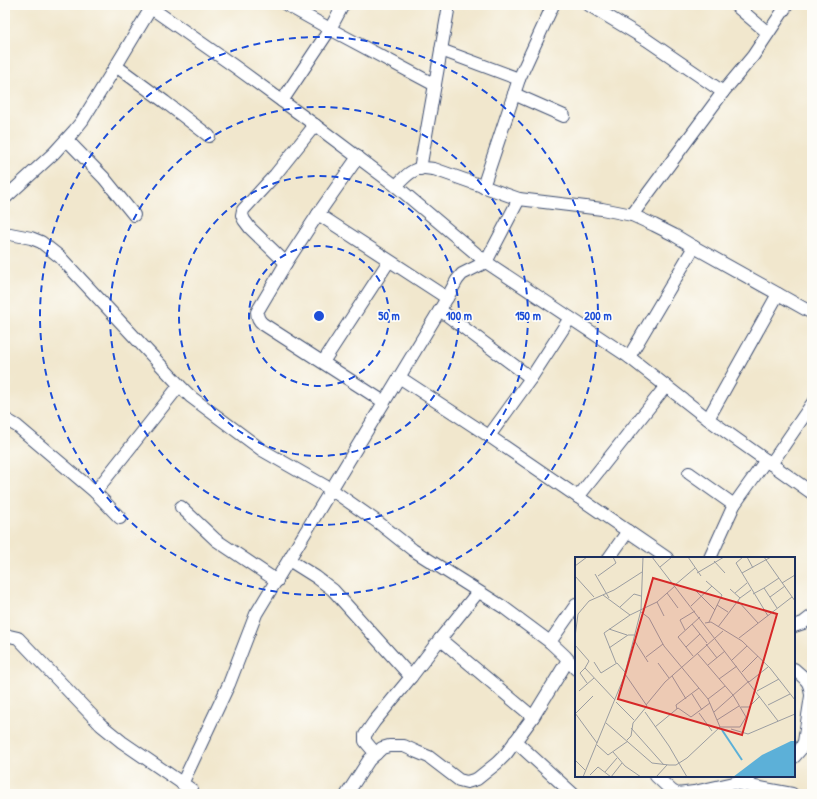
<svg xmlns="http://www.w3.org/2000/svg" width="817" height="799" font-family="'Patrick Hand',sans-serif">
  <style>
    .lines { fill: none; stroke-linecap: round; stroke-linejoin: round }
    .minor-casing { stroke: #3b4b6f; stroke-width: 14 }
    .minor { stroke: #fff; stroke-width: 12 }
    .ring { fill: none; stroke: #1d4ed8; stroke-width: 2; stroke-dasharray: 7 5 }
    .inset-river { fill: none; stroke: #5cb0d8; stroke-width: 2 }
    .inset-road { fill: none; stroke: #9b9da1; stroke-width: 1 }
    .view { fill: #d62828; fill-opacity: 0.15; stroke: #d62828; stroke-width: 2 }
    .inset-edge { fill: none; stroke: #1b2f5e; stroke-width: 2 }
    .centre { fill: #1d4ed8; stroke: #fdfcf7; stroke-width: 2 }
    .ring-label { font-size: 12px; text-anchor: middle; font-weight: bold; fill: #1d4ed8; stroke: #fdfcf7; stroke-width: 3.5; stroke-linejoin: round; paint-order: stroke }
  </style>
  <rect width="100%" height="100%" fill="#fdfcf7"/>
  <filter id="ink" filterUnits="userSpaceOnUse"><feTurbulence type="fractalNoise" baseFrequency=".025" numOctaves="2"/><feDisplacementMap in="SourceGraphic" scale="8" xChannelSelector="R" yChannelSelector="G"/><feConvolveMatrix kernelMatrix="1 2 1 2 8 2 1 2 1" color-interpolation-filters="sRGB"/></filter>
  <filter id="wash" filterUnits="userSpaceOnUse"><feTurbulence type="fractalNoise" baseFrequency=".012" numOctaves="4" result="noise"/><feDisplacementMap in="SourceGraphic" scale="16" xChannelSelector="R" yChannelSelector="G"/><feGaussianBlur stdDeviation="0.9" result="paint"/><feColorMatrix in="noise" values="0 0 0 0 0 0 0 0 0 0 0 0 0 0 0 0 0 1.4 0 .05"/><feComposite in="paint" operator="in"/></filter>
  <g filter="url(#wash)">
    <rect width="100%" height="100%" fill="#f1e7cd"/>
  </g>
  <g filter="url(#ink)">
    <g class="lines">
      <g class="minor-casing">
        <g id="minor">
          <polyline points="147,5 234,66 282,101 315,125 396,186 486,262 629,357 708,419 812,493"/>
          <polyline points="287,5 330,29 435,85"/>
          <polyline points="589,5 647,40 723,92"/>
          <polyline points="735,5 768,33"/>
          <polyline points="441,50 519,79"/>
          <polyline points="116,66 165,102 209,136"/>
          <polyline points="514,94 564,116"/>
          <polyline points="282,101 330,29 343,5"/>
          <polyline points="67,140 104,178 134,215"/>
          <path d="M358,157L318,214L286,263L257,312C257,318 259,321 263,324L384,402"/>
          <polyline points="420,169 449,5"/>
          <path d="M396,186C404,178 412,168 424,168C427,168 431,169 434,169L519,199L602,209L632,215L654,225L674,235L694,247L812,313"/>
          <polyline points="483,187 519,79 553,5"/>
          <polyline points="5,198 54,153 74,131 82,121 116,66 151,8"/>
          <polyline points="318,214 447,298"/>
          <polyline points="632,215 723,92 753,56 787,5"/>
          <polyline points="5,233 31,238 41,242 60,257 182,388 191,397 262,450 332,490 379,523 413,550 503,607 550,642 565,656 576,669"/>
          <polyline points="286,263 250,228 244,220 242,215 243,210 275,175 315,125"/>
          <polyline points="440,310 531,378"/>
          <polyline points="629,357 694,247"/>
          <polyline points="323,362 389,261"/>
          <polyline points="399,377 489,436 667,558"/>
          <polyline points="5,419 17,426 95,492 120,518"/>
          <polyline points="708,419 778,294"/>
          <polyline points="489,436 531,378 570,318"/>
          <polyline points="771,464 812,404"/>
          <polyline points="689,473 734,505"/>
          <polyline points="95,492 179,386"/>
          <polyline points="578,497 666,386"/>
          <polyline points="181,507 216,540 277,581"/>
          <polyline points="609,558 628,531"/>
          <polyline points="710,558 734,505 766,460"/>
          <polyline points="289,560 316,577 333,590 411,677"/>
          <polyline points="794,626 803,623 812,616"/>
          <polyline points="5,635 18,638 101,725 122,742 192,790 192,794"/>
          <polyline points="440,639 533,717"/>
          <polyline points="550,642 576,605"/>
          <path d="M794,669C805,679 810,680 811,696L804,742L800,750L794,757"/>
          <polyline points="515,741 573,794"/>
          <polyline points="376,754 365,741 365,735 374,722 411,677 440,639 478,592"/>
          <polyline points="656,776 672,791 677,794 694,792 734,783 751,776"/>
          <polyline points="734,783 792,794"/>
          <polyline points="182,784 229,684 256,614 447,298 457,280 462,274 486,262 519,199"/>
          <polyline points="347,794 369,760 382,748 389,746 404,746 417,752 429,757 459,780 467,782 477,779 497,763 506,754 533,717 568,660"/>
        </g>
      </g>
      <use href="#minor" class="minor"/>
    </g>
  </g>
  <g class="ring">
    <circle cx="319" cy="316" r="70"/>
    <circle cx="319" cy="316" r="140"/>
    <circle cx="319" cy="316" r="209"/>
    <circle cx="319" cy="316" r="279"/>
  </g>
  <g transform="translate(575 557)">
    <rect width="220" height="220" fill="#f1e7cd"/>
    <path d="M216,184H220V220H158L187,198Z" fill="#5cb0d8"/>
    <path class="inset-river" d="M147,173L167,203"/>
    <path class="inset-road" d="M77,0L203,164M113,0L126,19M168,0L161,6L193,59M172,0L178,11M189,0L220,44M139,4L150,16M0,9L12,0M85,10L97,0M122,16L149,0M167,16L196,0M20,17L34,41M0,19L19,40M23,19L41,6L38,0M131,24L147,38L134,65M207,26L220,18M100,28L120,11M189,31L204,21M155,32L165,41M120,33L140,53M92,36L103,51M160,36L172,26M178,37L189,31L202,51M28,38L55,58M195,40L210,29M163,44L183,66M82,45L89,59M142,48L153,55M116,49L137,29M45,50L59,37L66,39M66,55L74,61L89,89L133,142L145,170H165L171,160L158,138L122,96M130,66L136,65L167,84L195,111L220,143M117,67L132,86M143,70L165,41L176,33M34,72L52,78M110,73L105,63L120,54M0,80L3,57L14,44L39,33L67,15M164,81L217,40M59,83L73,105M131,87L142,101M0,88L14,104L10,111L40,143M111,90L125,77M34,91L53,78H60M118,99L103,80L125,60M71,100L88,87M157,103L172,89M19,105L26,116L42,106L50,115M41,106L29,76L55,58L82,45L100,29M83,106L94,121M133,108L150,94M10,111L5,116L12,126M167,115L183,99M50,117L72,149L58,166L56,179L52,183M97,119L111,142M144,122L162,109M174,125L193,110M4,134L19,121M182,134L204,122M117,137L127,153M133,142L150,129M41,145L59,163M71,148L90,125L148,74M193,148L215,137M166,150H174L185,139M102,152L101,148L124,131M70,155L94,189L112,220M139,155L174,124M0,156L22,186M1,156L18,139M124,156L137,174M142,163L164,149M31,166L77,206L94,208H101L112,201L145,170M80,170L103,151L116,160L135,146M56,171L89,208M156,172L173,177L220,157M22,188L33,198L53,184M38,195L50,209L66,220M0,203L10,213M30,215L42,201M15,218L23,210L36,220M8,220L49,120L66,53L68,0M36,220L47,206M81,220L92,208"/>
    <path class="view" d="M78,21L202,57L167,178L43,142Z"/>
    <rect width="220" height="220" class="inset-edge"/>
  </g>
  <circle cx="319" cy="316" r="6" class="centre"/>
  <g class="ring-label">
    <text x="389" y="320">50 m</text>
    <text x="459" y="320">100 m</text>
    <text x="528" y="320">150 m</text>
    <text x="598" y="320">200 m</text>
  </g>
  <rect width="817" height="799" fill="none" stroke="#fdfcf7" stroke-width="20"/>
</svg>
